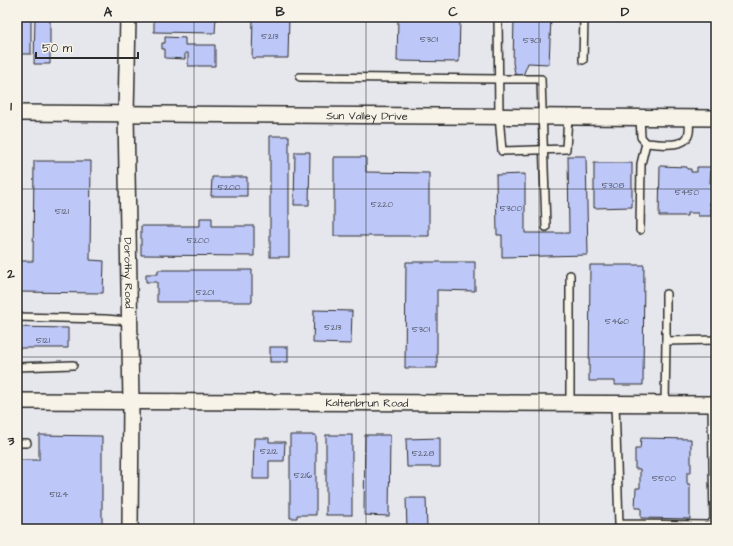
<svg xmlns="http://www.w3.org/2000/svg" width="733" height="546" font-family="'Architects Daughter',sans-serif">
  <style>
    .built { fill: #e6e6ed }
    .building { fill: #bdc8f9; stroke: #2b2b2b }
    .lines { fill: none; stroke-linecap: round; stroke-linejoin: round }
    .service-casing { stroke: #2b2b2b; stroke-width: 10 }
    .minor-casing { stroke: #2b2b2b; stroke-width: 18 }
    .service { stroke: #f7f3e8; stroke-width: 7 }
    .minor { stroke: #f7f3e8; stroke-width: 15 }
    .grid { fill: none; stroke: #2b2b2b; stroke-width: 1; stroke-opacity: 0.55 }
    .labels { text-anchor: middle; dominant-baseline: central; stroke-width: 3; stroke-linejoin: round; paint-order: stroke }
    .number-label { font-size: 9px; fill: #50525e }
    .street-label { font-size: 11px; fill: #2b2b2b; stroke: #f7f3e8 }
    .neatline { fill: none; stroke: #2b2b2b; stroke-width: 1.5 }
    .grid-label { font-size: 13px; text-anchor: middle; font-weight: bold; fill: #2b2b2b }
  </style>
  <rect width="100%" height="100%" fill="#f7f3e8"/>
  <filter id="ink" filterUnits="userSpaceOnUse"><feTurbulence type="fractalNoise" baseFrequency=".025" numOctaves="2"/><feDisplacementMap in="SourceGraphic" scale="8" xChannelSelector="R" yChannelSelector="G"/><feConvolveMatrix kernelMatrix="1 2 1 2 8 2 1 2 1" color-interpolation-filters="sRGB"/></filter>
  <g filter="url(#ink)">
    <polygon class="built" points="17,17 716,17 716,459 708,529 17,529"/>
    <g class="building">
      <rect x="17" y="17" width="14" height="37"/>
      <polygon points="35,17 50,17 50,64 34,64"/>
      <polygon points="154,17 216,17 215,33 154,32"/>
      <polygon points="253,17 289,17 288,58 252,58"/>
      <polygon points="398,17 460,17 459,62 397,61"/>
      <polygon points="514,17 551,17 549,64 528,63 522,78 516,78 513,63"/>
      <polygon points="165,37 185,38 185,45 215,45 215,66 188,66 188,53 185,53 185,59 165,58 165,49 162,49 162,43 165,43"/>
      <rect x="270" y="136" width="19" height="121"/>
      <polygon points="295,152 310,152 309,205 294,205"/>
      <polygon points="568,156 586,156 588,255 502,257 502,235 497,235 496,175 525,174 525,233 569,233"/>
      <polygon points="334,157 366,157 366,172 429,173 429,236 334,236"/>
      <polygon points="34,161 91,161 90,260 104,261 103,293 17,292 17,261 33,261"/>
      <polygon points="594,163 632,163 632,207 594,208"/>
      <polygon points="660,166 687,167 687,169 691,169 691,172 697,172 697,167 711,167 710,183 714,183 714,200 710,200 710,206 711,206 711,216 698,216 698,213 687,213 687,216 659,216"/>
      <polygon points="212,177 247,177 247,196 211,196"/>
      <polygon points="200,218 212,218 212,226 254,226 254,256 141,255 141,226 200,226"/>
      <polygon points="406,262 475,262 475,291 437,290 437,368 405,368"/>
      <polygon points="590,265 644,265 643,385 615,385 615,381 589,381"/>
      <polygon points="158,270 252,270 252,302 157,302 157,282 146,282 146,274 158,274"/>
      <polygon points="314,310 352,311 351,344 313,343"/>
      <polygon points="17,327 68,328 68,348 17,348"/>
      <rect x="270" y="347" width="18" height="15"/>
      <polygon points="39,435 102,436 102,529 17,529 17,460 39,460"/>
      <polygon points="290,435 316,435 316,515 297,515 297,518 290,518"/>
      <rect x="326" y="435" width="26" height="80"/>
      <polygon points="365,435 390,435 389,516 364,515"/>
      <polygon points="254,438 269,438 269,442 285,442 284,461 269,461 269,479 253,479"/>
      <polygon points="440,438 440,467 407,467 406,439"/>
      <polygon points="641,438 691,439 691,473 687,473 687,484 690,484 690,519 641,518 641,508 635,508 636,488 640,488 640,469 635,469 635,449 640,449"/>
      <polygon points="406,498 426,498 427,529 407,529"/>
      <rect x="290" y="525" width="14" height="4"/>
    </g>
    <g class="lines">
      <g class="service-casing">
        <g id="service">
          <polyline points="498,17 499,116 502,151 566,149 568,117"/>
          <polyline points="583,60 584,17"/>
          <polyline points="300,77 499,79 541,79 546,227"/>
          <path d="M640,117L641,137L646,143C655,144 680,147 686,139C691,134 689,124 689,117"/>
          <polyline points="640,230 641,164 646,143"/>
          <polyline points="570,275 570,403"/>
          <polyline points="17,317 105,319 129,321"/>
          <polyline points="666,341 666,294"/>
          <polyline points="17,367 73,365"/>
          <polyline points="615,404 619,524 709,525 714,521 712,404"/>
          <polyline points="665,404 666,341 716,340"/>
          <polyline points="17,443 27,443"/>
        </g>
      </g>
      <g class="minor-casing">
        <g id="minor">
          <path id="s1" d="M128,17L126,114L131,402L130,529"/>
          <path id="s2" d="M17,113L716,118"/>
          <path id="s3" d="M17,401L716,404"/>
        </g>
      </g>
      <use href="#service" class="service"/>
      <use href="#minor" class="minor"/>
    </g>
  </g>
  <path class="grid" d="M194,17V529M366,17V529M539,17V529M17,189H716M17,357H716"/>
  <g class="labels">
    <g class="number-label">
      <text x="270" y="36">5213</text>
      <text x="429" y="39">5301</text>
      <text x="532" y="40">5301</text>
      <text x="613" y="185">5308</text>
      <text x="229" y="187">5200</text>
      <text x="687" y="192">5450</text>
      <text x="382" y="204">5220</text>
      <text x="511" y="208">5300</text>
      <text x="62" y="211">5121</text>
      <text x="198" y="240">5200</text>
      <text x="205" y="292">5201</text>
      <text x="617" y="321">5460</text>
      <text x="333" y="327">5213</text>
      <text x="421" y="329">5301</text>
      <text x="43" y="340">5121</text>
      <text x="269" y="451">5212</text>
      <text x="423" y="453">5228</text>
      <text x="303" y="475">5216</text>
      <text x="664" y="478">5500</text>
      <text x="59" y="494">5124</text>
    </g>
    <g class="street-label">
      <text stroke="none"><textPath href="#s2" startOffset="350">Sun Valley Drive</textPath></text>
      <text stroke="none"><textPath href="#s1" startOffset="256">Dorothy Road</textPath></text>
      <text stroke="none"><textPath href="#s3" startOffset="350">Kaltenbrun Road</textPath></text>
    </g>
  </g>
  <rect width="733" height="546" fill="none" stroke="#f7f3e8" stroke-width="44"/>
  <path d="M36 52v6h102v-6" fill="none" stroke="#2b2b2b" stroke-width="2"/>
  <text x="42" y="52" font-size="12" fill="#2b2b2b" stroke="#f7f3e8" stroke-width="3" paint-order="stroke">50 m</text>
  <rect x="22" y="22" width="689" height="502" class="neatline"/>
  <g class="grid-label">
    <text x="108" y="16">A</text>
    <text x="280" y="16">B</text>
    <text x="453" y="16">C</text>
    <text x="625" y="16">D</text>
    <text x="11" y="110">1</text>
    <text x="11" y="278">2</text>
    <text x="11" y="445">3</text>
  </g>
</svg>
